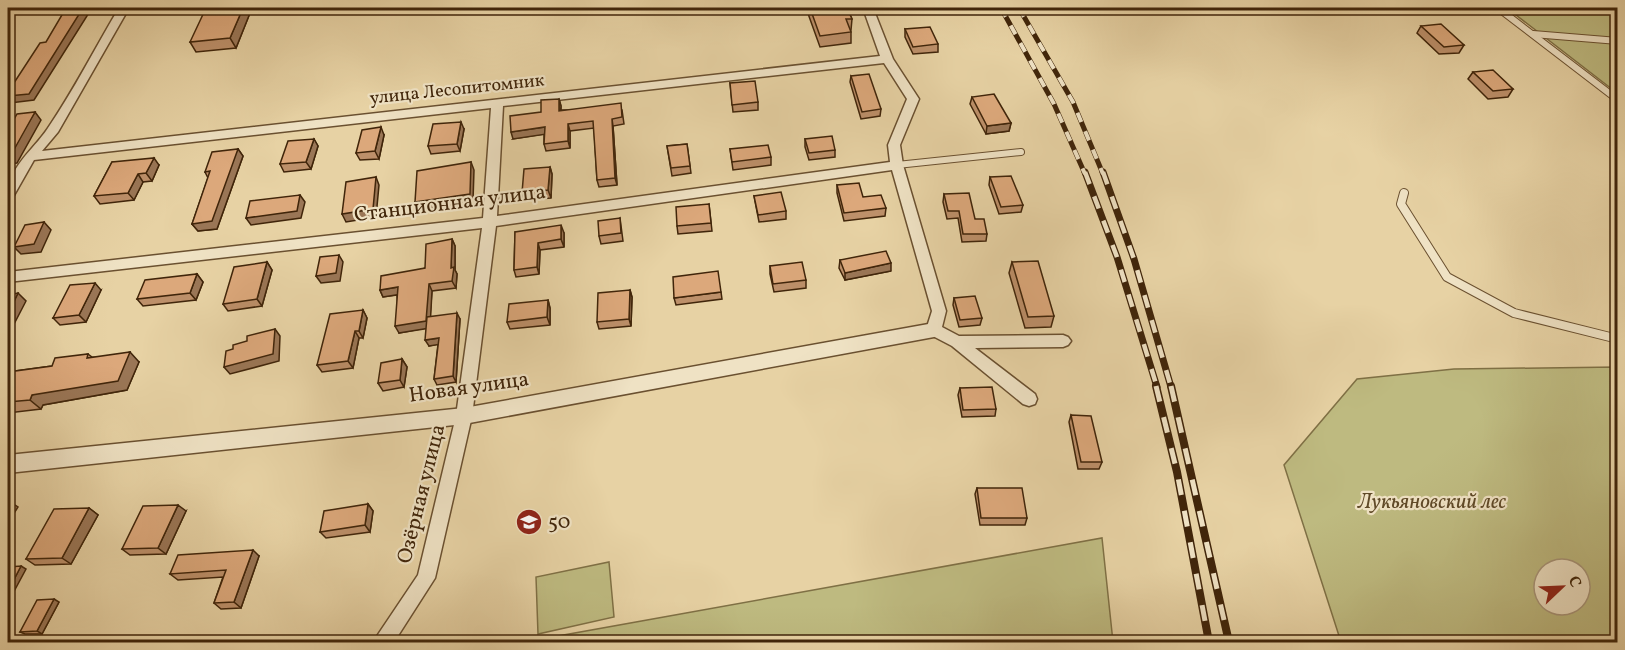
<svg xmlns="http://www.w3.org/2000/svg" width="1625" height="650" font-family="Vollkorn,serif">
  <style>
    .green { fill: #beba80; stroke: #7f7045; stroke-width: 1.5; fill-rule: evenodd }
    .lines { fill: none; stroke-linecap: round; stroke-linejoin: round }
    .service-far1-casing { stroke: #6a5030; stroke-width: 8 }
    .service-casing { stroke: #6a5030; stroke-width: 10 }
    .minor-casing { stroke: #6a5030; stroke-width: 3 }
    .tertiary-casing { stroke: #6a5030; stroke-width: 3 }
    .service-far1 { stroke: #efe2c4; stroke-width: 6 }
    .service { stroke: #efe2c4; stroke-width: 8 }
    .minor { fill: #efe2c4; fill-rule: evenodd }
    .tertiary { fill: #efe2c4; fill-rule: evenodd }
    .rail-far2-casing { stroke: #40250a; stroke-width: 5 }
    .rail-far1-casing { stroke: #40250a; stroke-width: 7 }
    .rail-casing { stroke: #40250a; stroke-width: 8 }
    .rail-far2 { stroke: #efe2c4; stroke-width: 4; stroke-dasharray: 10; stroke-linecap: butt }
    .rail-far1 { stroke: #efe2c4; stroke-width: 4.5; stroke-dasharray: 13; stroke-linecap: butt }
    .rail { stroke: #efe2c4; stroke-width: 5; stroke-dasharray: 16; stroke-linecap: butt }
    .wall { fill: #bd906a; stroke: #40250a; stroke-width: 1.5 }
    .shaded-wall { fill: #9a7656; stroke: #40250a; stroke-width: 1.5 }
    .building { fill: #dca87b; stroke: #40250a; stroke-width: 1.5 }
    .labels { text-anchor: middle; dominant-baseline: central; stroke-width: 4.5; stroke-linejoin: round; paint-order: stroke }
    .far-street-label { font-size: 18px; fill: #40250a; stroke: #efe2c4 }
    .street-label { font-size: 21px; fill: #40250a; stroke: #efe2c4 }
    .park-label { font-size: 21px; font-style: italic; fill: #604a28; stroke: #efe2c4 }
    .poi-label { font-size: 21px; fill: #40250a; stroke: #efe2c4; text-anchor: start }
  </style>
  <rect width="100%" height="100%" fill="#e7d2a4"/>
  <filter id="stains"><feTurbulence type="fractalNoise" baseFrequency=".00333" numOctaves="4"/><feColorMatrix values="0 0 0 0 .2 0 0 0 0 .09 0 0 0 0 .02 0 0 0 .5 -.17"/></filter>
  <radialGradient id="worn" r=".72"><stop offset=".6" stop-color="#630" stop-opacity="0"/><stop offset="1" stop-color="#630" stop-opacity=".3"/></radialGradient>
  <g class="green">
    <polygon points="1507,8 1617,8 1617,93"/>
    <path d="M1617,367V642H1341L1284,465L1357,379L1454,369ZM1544,569H1580V605H1544Z"/>
    <polygon points="1102,538 1113,642 544,642 547,638"/>
    <polygon points="609,562 614,617 538,634 536,577"/>
  </g>
  <g class="lines">
    <g class="service-far1-casing">
      <g id="service-far1">
        <polyline points="1498,8 1618,100"/>
        <polyline points="1533,34 1618,41"/>
        <polyline points="897,165 1021,152"/>
      </g>
    </g>
    <g class="service-casing">
      <polyline id="service" points="1404,193 1401,204 1447,277 1514,313 1618,339"/>
    </g>
    <g class="minor-casing">
      <path id="minor" d="M119,8H129L58,132L42,151L880,56L863,8H873L893,59L919,99L900,145L903,165L946,311L942,327L959,336L1063,335L1068,337L1071,341L1068,345L1063,347L975,348L1035,394L1037,399L1035,404L1029,406L1023,404L952,346L929,334L926,330L932,311L892,170L496,226L472,416L435,578L394,642H373L418,575L456,416L482,228L8,282V272L483,218L491,108L34,160L13,197L8,198C8,166 32,152 48,128C74,90 95,48 119,8ZM884,63L907,99L888,145L890,162L497,216L503,106Z"/>
    </g>
    <g class="tertiary-casing">
      <polygon id="tertiary" points="934,323 940,325 943,330 940,335 934,337 464,424 8,473 8,455 464,408"/>
    </g>
    <use href="#service-far1" class="service-far1"/>
    <use href="#service" class="service"/>
    <use href="#minor" class="minor"/>
    <use href="#tertiary" class="tertiary"/>
    <g class="rail-far2-casing">
      <g id="rail-far2">
        <polyline points="1001,8 1054,104 1085,174"/>
        <polyline points="1019,8 1073,102 1103,174"/>
      </g>
    </g>
    <g class="rail-far1-casing">
      <g id="rail-far1">
        <polyline points="1085,172 1117,257 1157,387"/>
        <polyline points="1103,172 1134,259 1171,387"/>
      </g>
    </g>
    <g class="rail-casing">
      <g id="rail">
        <polyline points="1156,386 1177,472 1209,642"/>
        <polyline points="1171,386 1229,642"/>
      </g>
    </g>
    <use href="#rail-far2" class="rail-far2"/>
    <use href="#rail-far1" class="rail-far1"/>
    <use href="#rail" class="rail"/>
  </g>
  <g class="wall">
    <polygon points="252,8 236,48 196,52 190,42"/>
    <polygon points="806,8 847,8 852,19 851,30 850,30 851,32 851,43 820,47"/>
    <polygon points="1421,26 1464,45 1459,53 1439,54 1417,33"/>
    <polygon points="905,29 938,44 938,52 913,54 905,37"/>
    <polygon points="1473,72 1513,89 1508,97 1488,99 1468,79"/>
    <polygon points="851,76 881,109 880,116 861,119 850,82"/>
    <polygon points="730,83 758,102 758,110 733,112"/>
    <polygon points="972,97 1011,123 1009,131 986,134 970,104"/>
    <polygon points="559,99 561,106 561,110 622,110 624,124 613,126 617,185 599,187 597,180 594,128 570,131 570,148 546,151 544,144 544,134 513,139 541,112"/>
    <polygon points="464,129 460,151 431,154 428,146"/>
    <polygon points="384,135 379,159 360,160 356,153"/>
    <polygon points="314,139 318,146 311,169 284,172 280,164"/>
    <polygon points="805,139 835,150 835,157 809,160 805,147"/>
    <polygon points="687,144 691,173 672,176 667,146"/>
    <polygon points="238,149 243,156 217,229 198,231 192,224 208,178 205,172"/>
    <polygon points="730,149 771,157 771,165 733,170"/>
    <polygon points="112,162 159,165 152,181 143,182 134,200 100,204 94,196"/>
    <polygon points="550,167 552,174 551,198 524,200 522,193"/>
    <polygon points="990,177 1023,205 1021,212 999,214 989,185"/>
    <polygon points="837,185 863,197 886,208 885,216 844,221 837,193"/>
    <polygon points="944,194 975,219 987,234 986,241 962,242 958,218 947,219 943,202"/>
    <polygon points="754,196 786,211 786,219 759,222"/>
    <polygon points="709,204 712,231 678,234 677,226"/>
    <polygon points="620,218 623,241 601,244 599,236"/>
    <polygon points="515,232 564,233 564,247 540,250 539,274 516,277 514,270"/>
    <polygon points="452,239 455,246 455,270 457,274 456,288 432,291 430,317 460,319 456,382 437,385 434,379 438,344 429,346 426,328 399,333 397,295 383,297 380,290 425,268"/>
    <polygon points="840,260 891,271 845,280 839,268"/>
    <polygon points="267,262 272,270 262,306 228,311 223,304"/>
    <polygon points="1012,262 1054,316 1051,327 1025,328 1009,273"/>
    <polygon points="770,266 806,280 806,288 774,292 770,274"/>
    <polygon points="197,274 203,282 196,300 143,306 137,299"/>
    <polygon points="101,290 86,322 60,325 53,318"/>
    <polygon points="630,290 632,297 631,326 599,329 597,322"/>
    <polygon points="721,292 722,299 676,305 674,298"/>
    <polygon points="954,298 982,318 980,325 959,327 953,305"/>
    <polygon points="548,300 550,308 550,325 510,329 507,322"/>
    <polygon points="363,310 367,318 363,338 359,338 353,368 322,372 317,365"/>
    <polygon points="88,354 92,357 139,362 127,390 43,405 41,409 8,413 8,372 52,366"/>
    <polygon points="402,359 407,367 404,387 383,391 378,383"/>
    <polygon points="960,388 996,409 995,416 962,417 958,395"/>
    <polygon points="1071,415 1102,462 1099,469 1078,469 1069,422"/>
    <polygon points="977,488 1027,518 1025,525 980,525 975,494"/>
    <polygon points="368,504 373,511 370,532 326,538 320,532"/>
    <polygon points="89,508 98,515 71,564 35,565 26,559"/>
    <polygon points="186,511 166,554 130,555 122,549"/>
    <polygon points="259,556 241,608 221,609 214,603 223,577 178,580 170,574"/>
    <polygon points="59,602 42,634 25,634 20,632"/>
  </g>
  <g class="shaded-wall">
    <polygon points="83,8 92,8 34,100 10,103 8,100 8,96"/>
    <polygon points="243,8 252,8 236,48 230,38"/>
    <polygon points="559,99 561,106 560,118 559,111"/>
    <polygon points="35,112 41,120 17,163 8,164 8,156"/>
    <polygon points="612,119 613,126 617,185 615,178"/>
    <polygon points="461,122 464,129 460,151 457,144"/>
    <polygon points="1011,123 1009,131 986,134 987,126"/>
    <polygon points="568,124 570,131 570,148 568,141"/>
    <polygon points="381,127 384,135 379,159 375,151"/>
    <polygon points="545,127 547,134 513,139 511,132"/>
    <polygon points="314,139 318,146 311,169 306,162"/>
    <polygon points="238,149 243,156 217,229 198,231 192,224"/>
    <polygon points="154,158 159,165 152,181 146,173"/>
    <polygon points="471,162 474,170 473,201 419,210 415,202"/>
    <polygon points="550,167 552,174 551,198 548,190"/>
    <polygon points="138,174 143,182 134,200 128,193"/>
    <polygon points="376,177 379,185 376,217 346,222 342,214"/>
    <polygon points="300,195 305,202 301,218 251,225 246,218"/>
    <polygon points="44,222 51,230 41,252 21,254 14,247"/>
    <polygon points="561,225 564,233 564,247 561,239"/>
    <polygon points="452,239 455,246 455,270 457,274 456,288 452,281 451,268"/>
    <polygon points="538,243 540,250 539,274 537,267"/>
    <polygon points="339,255 343,262 340,281 321,283 316,276"/>
    <polygon points="267,262 272,270 262,306 257,299"/>
    <polygon points="891,263 891,271 845,280 845,273"/>
    <polygon points="197,274 203,282 196,300 190,293"/>
    <polygon points="95,283 101,290 86,322 79,315"/>
    <polygon points="429,284 432,291 430,328 399,333 395,326"/>
    <polygon points="398,287 402,294 383,297 380,290"/>
    <polygon points="630,290 632,297 631,326 629,319"/>
    <polygon points="18,293 26,301 12,328 8,324 8,314"/>
    <polygon points="548,300 550,308 550,325 547,317"/>
    <polygon points="363,310 367,318 363,338 359,331"/>
    <polygon points="457,313 460,319 456,382 453,376"/>
    <polygon points="275,329 280,336 279,361 230,374 224,367"/>
    <polygon points="355,331 359,338 353,368 348,361"/>
    <polygon points="439,338 442,344 429,346 425,340"/>
    <polygon points="130,352 139,362 127,390 43,405 41,409 30,400 32,395"/>
    <polygon points="402,359 407,367 404,387 400,380"/>
    <polygon points="9,501 18,507 8,523 8,502"/>
    <polygon points="368,504 373,511 370,532 365,525"/>
    <polygon points="178,505 186,511 166,554 158,548"/>
    <polygon points="89,508 98,515 71,564 62,558"/>
    <polygon points="253,550 259,556 241,608 234,602"/>
    <polygon points="21,566 26,569 11,597 8,595 8,591"/>
    <polygon points="54,599 59,602 42,634 37,631"/>
  </g>
  <g class="building">
    <polygon points="66,8 83,8 29,94 8,96 8,92 40,43 46,42"/>
    <polygon points="206,8 243,8 230,38 190,42"/>
    <polygon points="810,8 847,8 852,19 846,19 851,32 820,36"/>
    <polygon points="1441,24 1464,45 1444,47 1421,26"/>
    <polygon points="930,27 938,44 913,47 905,29"/>
    <polygon points="1493,70 1513,89 1493,91 1473,72"/>
    <polygon points="869,74 881,109 862,112 851,76"/>
    <polygon points="755,81 758,102 732,105 730,83"/>
    <polygon points="994,94 1011,123 987,126 972,97"/>
    <polygon points="559,99 559,111 621,103 622,117 612,119 615,178 597,180 593,121 568,124 568,141 544,144 545,127 511,132 510,116 541,112 541,100"/>
    <polygon points="35,112 11,155 8,156 8,130 17,114"/>
    <polygon points="461,122 457,144 428,146 433,124"/>
    <polygon points="381,127 375,151 356,153 362,130"/>
    <polygon points="832,136 835,150 809,153 805,139"/>
    <polygon points="314,139 306,162 280,164 288,141"/>
    <polygon points="687,144 690,166 671,168 667,146"/>
    <polygon points="768,145 771,157 732,162 730,149"/>
    <polygon points="238,149 212,221 192,224 210,171 205,172 212,152"/>
    <polygon points="154,158 146,173 138,174 128,193 94,196 112,162"/>
    <polygon points="471,162 470,194 415,202 417,171"/>
    <polygon points="550,167 548,190 522,193 524,169"/>
    <polygon points="1011,176 1023,205 1001,207 990,177"/>
    <polygon points="376,177 373,209 342,214 346,182"/>
    <polygon points="859,183 863,197 881,195 886,208 844,213 837,185"/>
    <polygon points="781,192 786,211 758,215 754,196"/>
    <polygon points="969,193 975,219 984,219 987,234 963,234 959,211 948,211 944,194"/>
    <polygon points="300,195 297,211 246,218 250,201"/>
    <polygon points="709,204 711,223 677,226 676,207"/>
    <polygon points="620,218 621,233 599,236 598,221"/>
    <polygon points="44,222 34,244 14,247 25,225"/>
    <polygon points="561,225 561,239 538,243 537,267 514,270 515,232"/>
    <polygon points="452,239 451,268 454,267 452,281 429,284 426,321 395,326 398,287 380,290 381,276 425,268 426,244"/>
    <polygon points="886,251 891,263 845,273 840,260"/>
    <polygon points="339,255 336,273 316,276 320,257"/>
    <polygon points="1038,261 1054,316 1028,317 1012,262"/>
    <polygon points="267,262 257,299 223,304 234,267"/>
    <polygon points="802,262 806,280 773,284 770,266"/>
    <polygon points="718,271 721,292 674,298 673,277"/>
    <polygon points="197,274 190,293 137,299 145,280"/>
    <polygon points="95,283 79,315 53,318 70,285"/>
    <polygon points="630,290 629,319 597,322 598,293"/>
    <polygon points="18,293 8,314 8,295"/>
    <polygon points="975,296 982,318 960,320 954,298"/>
    <polygon points="548,300 547,317 507,322 509,304"/>
    <polygon points="363,310 359,331 355,331 348,361 317,365 330,314"/>
    <polygon points="457,313 453,376 434,379 439,338 425,340 427,317"/>
    <polygon points="275,329 273,354 224,367 226,351 233,349 233,345 247,341 247,336"/>
    <polygon points="130,352 118,381 32,395 30,400 8,402 8,372 52,366 55,358 88,354 87,358"/>
    <polygon points="402,359 400,380 378,383 381,363"/>
    <polygon points="992,387 996,409 963,410 960,388"/>
    <polygon points="1071,415 1091,416 1102,462 1081,462"/>
    <polygon points="977,488 1022,488 1027,518 981,518"/>
    <polygon points="368,504 365,525 320,532 324,511"/>
    <polygon points="178,505 158,548 122,549 143,506"/>
    <polygon points="89,508 62,558 26,559 54,509"/>
    <polygon points="253,550 234,602 214,603 226,570 170,574 178,555"/>
    <polygon points="21,566 8,591 8,567"/>
    <polygon points="54,599 37,631 20,632 37,600"/>
  </g>
  <defs>
    <g id="school-disc" transform="scale(1.35)"><circle r="9.5" fill="#8f2418" stroke="#efe2c4"/><path d="M0-5L7-2L0 1L-7-2ZM-4 1L0 2.5L4 1V4Q0 6-4 4Z" fill="#fff"/></g>
  </defs>
  <g fill-rule="evenodd">
    <use href="#school-disc" x="529" y="522"/>
  </g>
  <g class="labels">
    <g class="far-street-label">
      <text transform="translate(457 90) rotate(-6)">улица Лесопитомник</text>
    </g>
    <g class="street-label">
      <text transform="translate(450 204) rotate(-7)">Станционная улица</text>
      <text transform="translate(469 388) rotate(-8)">Новая улица</text>
      <text transform="translate(422 494) rotate(-76)">Озёрная улица</text>
    </g>
    <g class="park-label">
      <text x="1432" y="502">Лукьяновский лес</text>
    </g>
    <g class="poi-label">
      <text x="548" y="522">50</text>
    </g>
  </g>
  <rect width="1625" height="650" fill="none" stroke="#e7d2a4" stroke-width="30"/>
  <rect x="9" y="9" width="1607" height="632" fill="none" stroke="#40250a" stroke-width="3"/>
  <rect x="15" y="15" width="1595" height="620" fill="none" stroke="#40250a" stroke-width="1.5"/>
  <g transform="translate(1562 587) rotate(67)"><circle r="28" fill="#efe2c4" stroke="#a9967a" stroke-width="1.5"/>
  <path d="M0-4.5L10 22L0 15L-10 22Z" fill="#8f2418"/>
  <text y="-9" font-size="16" font-weight="bold" text-anchor="middle" fill="#40250a">С</text>
  </g>
  <rect width="100%" height="100%" filter="url(#stains)"/>
  <rect width="100%" height="100%" fill="url(#worn)"/>
</svg>
